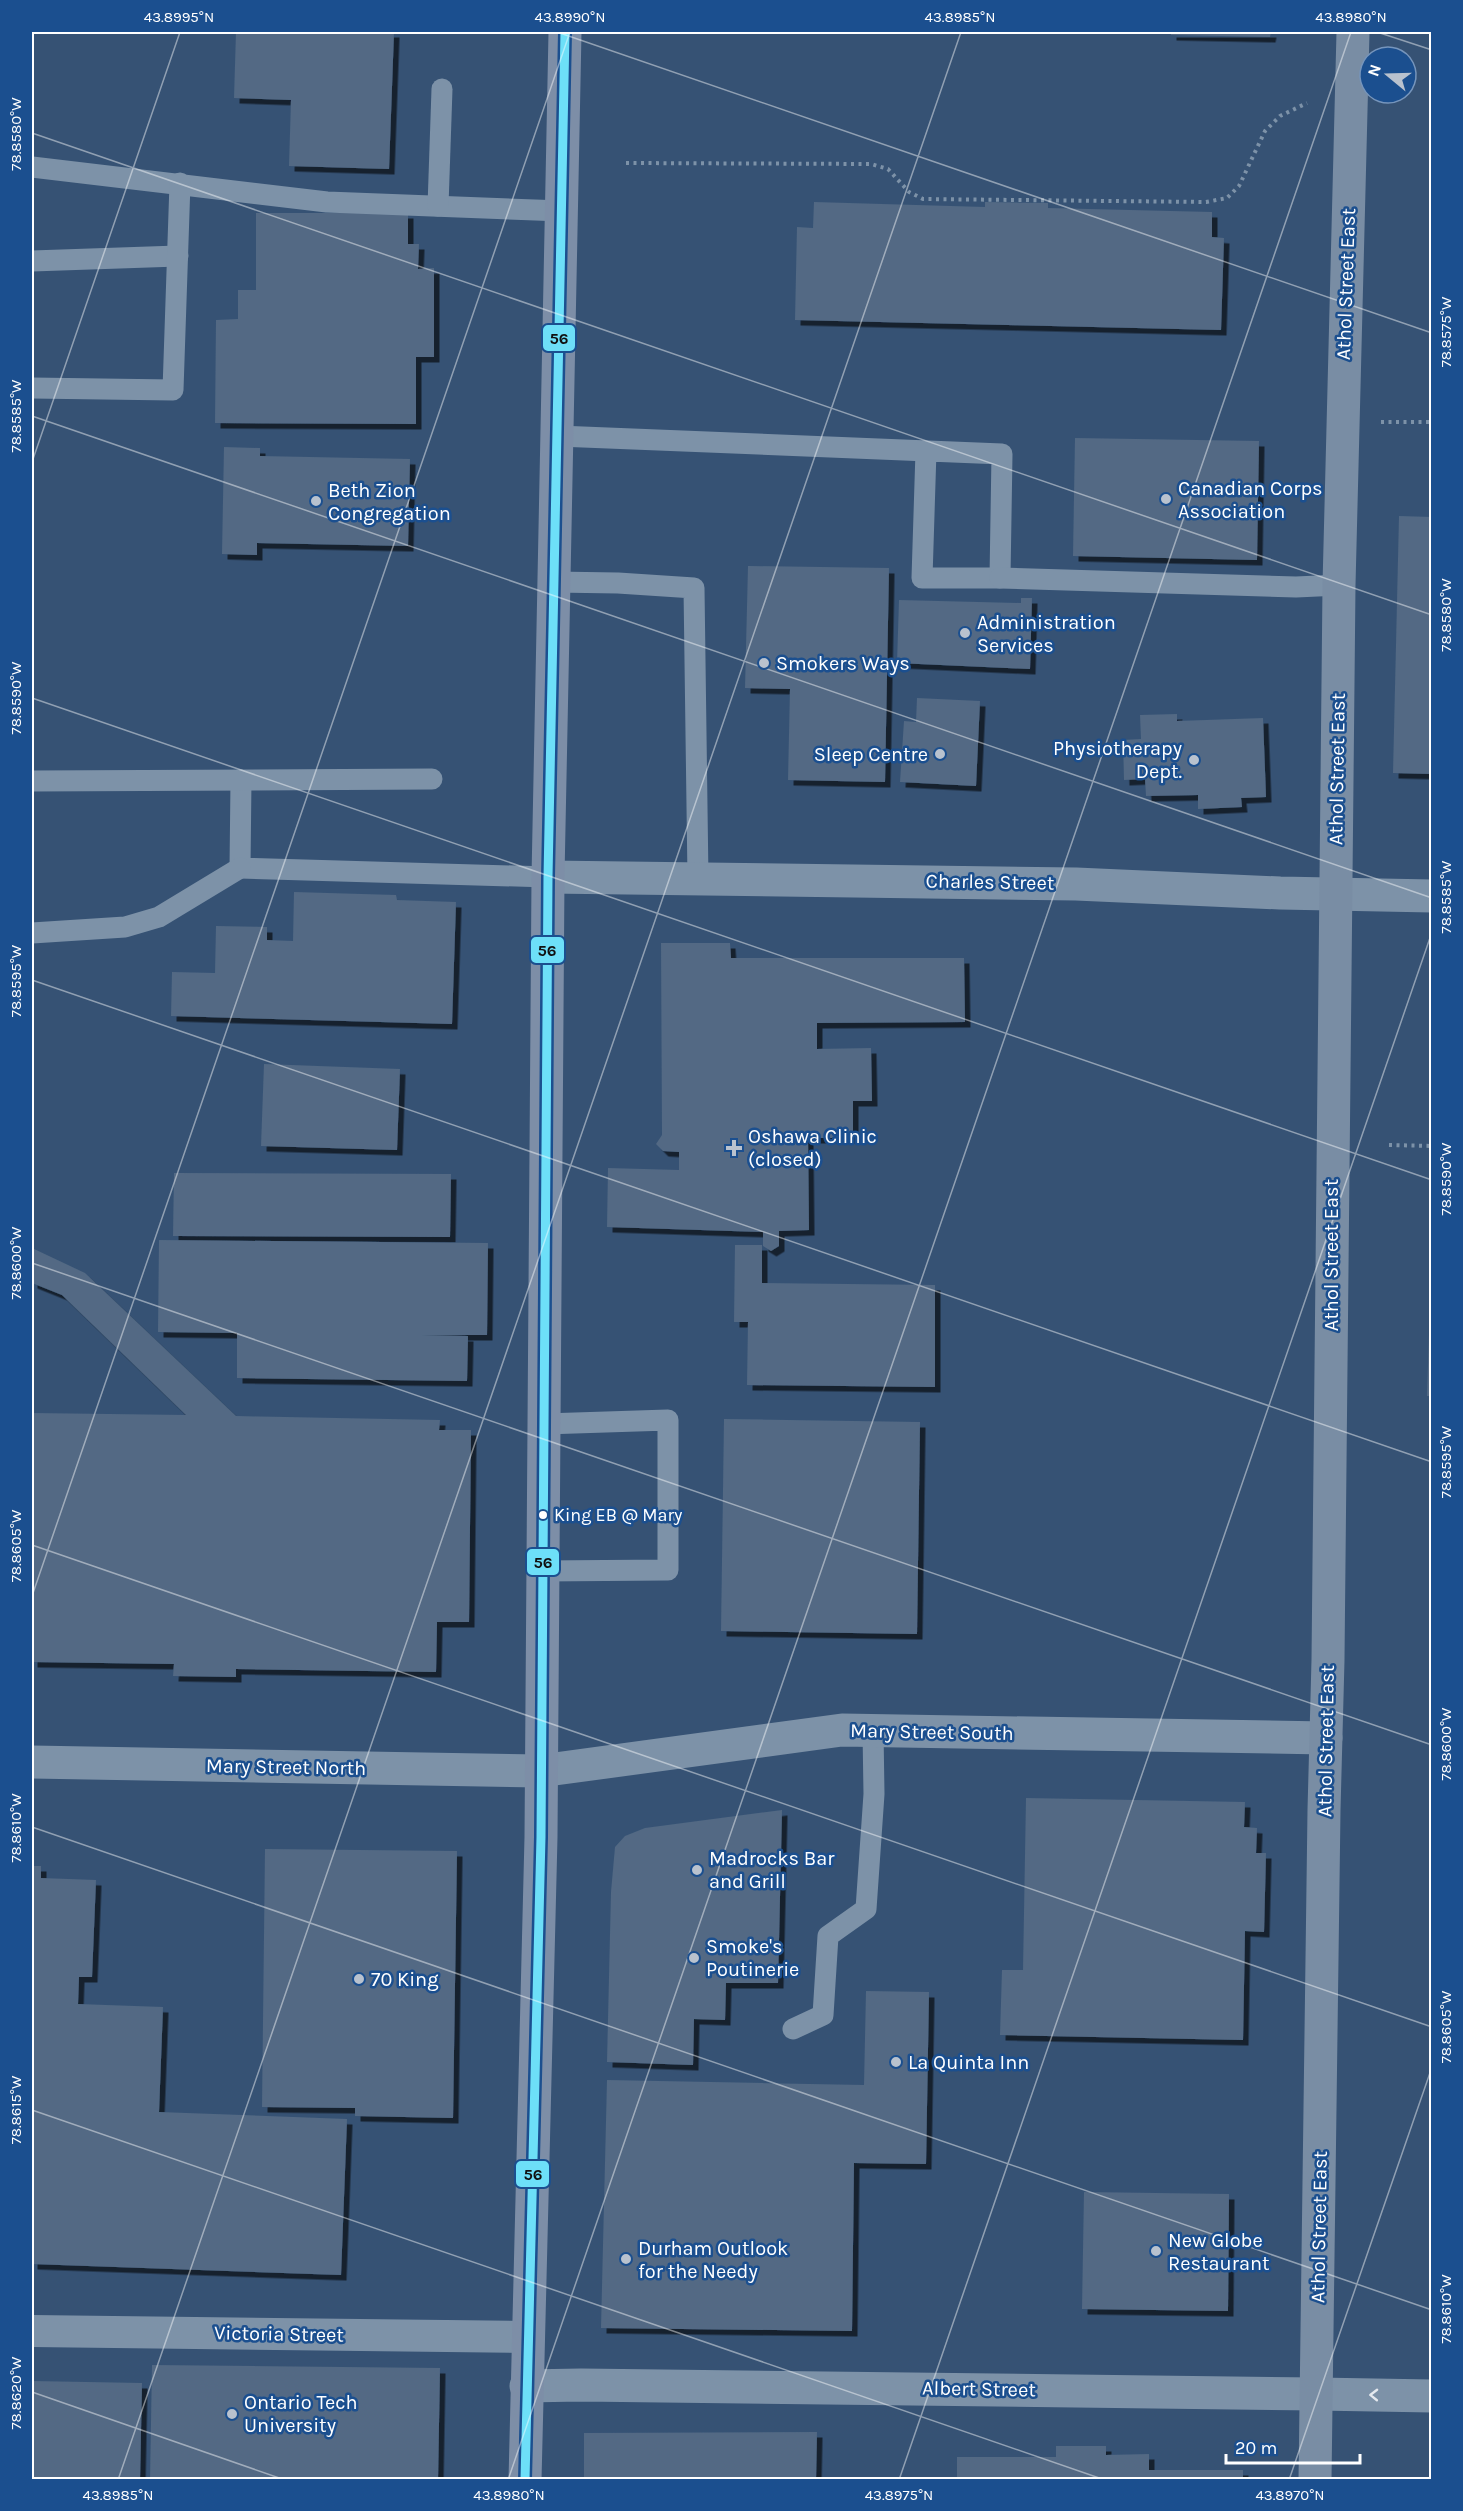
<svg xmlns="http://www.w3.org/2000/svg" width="1463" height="2511" font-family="Karla,sans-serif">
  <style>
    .building { fill: #526984; filter: url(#shadow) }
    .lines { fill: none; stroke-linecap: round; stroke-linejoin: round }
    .path { stroke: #7d92a8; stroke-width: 4; stroke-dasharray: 3 4.5; stroke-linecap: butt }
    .service { stroke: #7d92a8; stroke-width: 21 }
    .pedestrian { stroke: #7d92a8; stroke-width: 32 }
    .minor { stroke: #7d92a8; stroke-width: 33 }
    .tertiary { stroke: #7d92a8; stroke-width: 33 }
    .secondary { stroke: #798da4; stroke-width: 33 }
    .primary { stroke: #7d8ea7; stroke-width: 33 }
    .bus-1-casing { stroke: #1b4f8f; stroke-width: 14 }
    .bus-1 { stroke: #6ddff8; stroke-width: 9 }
    .oneway { stroke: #e5e9ee }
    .ticks { fill: none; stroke: #fff; stroke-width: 1.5; stroke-opacity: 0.45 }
    .poi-dot { fill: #b9c2ce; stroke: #1b4f8f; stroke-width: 2 }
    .bus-dot { fill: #fff; stroke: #1b4f8f; stroke-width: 2 }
    .labels { text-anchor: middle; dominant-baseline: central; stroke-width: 5; stroke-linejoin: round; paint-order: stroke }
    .bus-label { font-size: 18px; fill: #fff; stroke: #1b4f8f; text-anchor: start }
    .street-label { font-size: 20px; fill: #fff; stroke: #1b4f8f }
    .poi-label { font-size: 20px; fill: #fff; stroke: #1b4f8f; text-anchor: start }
    .line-badge { stroke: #1b4f8f; stroke-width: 2 }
    .pale-badge-label { font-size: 16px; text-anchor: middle; font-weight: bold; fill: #111 }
    .neatline { fill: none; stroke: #fff; stroke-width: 2 }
    .ticks-label { font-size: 15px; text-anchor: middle; fill: #fff }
  </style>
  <defs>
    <filter id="shadow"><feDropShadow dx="5.5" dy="5.5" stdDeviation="0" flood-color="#0009"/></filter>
  </defs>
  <rect width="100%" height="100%" fill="#365274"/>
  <g class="building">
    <polygon points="236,32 394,32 389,169 289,166 291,100 234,98"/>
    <polygon points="1171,32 1271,32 1270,37 1171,35"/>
    <polygon points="814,202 985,207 985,202 1048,203 1048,208 1212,212 1212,237 1224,238 1221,330 795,320 797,227 813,228"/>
    <polygon points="256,213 408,213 408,244 419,244 418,269 434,268 434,357 416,357 416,424 215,423 216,320 238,319 238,290 256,290"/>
    <polygon points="1075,438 1259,441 1257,560 1073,556"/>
    <polygon points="224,447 260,448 260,456 410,459 408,546 257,543 257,555 222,554"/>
    <polygon points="1399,516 1432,517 1432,774 1393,773"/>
    <polygon points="748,566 889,568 885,782 788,780 790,689 745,688"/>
    <polygon points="1021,598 1032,598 1030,669 897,663 899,600 1021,603"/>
    <polygon points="917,698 980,701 976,786 900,782 904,721 916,722"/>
    <polygon points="1177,714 1177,721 1263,718 1266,797 1241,798 1242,807 1198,809 1198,795 1146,796 1145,779 1124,780 1123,740 1141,739 1140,715"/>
    <polygon points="294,892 396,895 397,900 456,902 452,1024 171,1016 172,972 215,973 216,926 267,927 267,940 293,941"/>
    <polygon points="661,943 730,943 731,958 964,958 965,1022 817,1023 817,1049 871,1048 872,1101 853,1101 853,1138 808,1138 809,1230 779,1231 779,1246 771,1251 763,1246 763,1232 607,1227 608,1168 679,1170 679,1152 663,1151 656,1144 662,1135"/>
    <polygon points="264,1064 400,1069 397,1150 261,1146"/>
    <polygon points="174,1173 451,1174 450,1237 173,1236"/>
    <polygon points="159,1240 488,1243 487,1335 422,1335 468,1336 467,1381 237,1378 237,1333 158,1332"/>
    <polygon points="735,1245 762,1245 762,1283 935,1285 935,1387 747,1385 748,1322 734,1322"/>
    <polygon points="32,1248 85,1273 236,1416 440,1420 439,1430 471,1430 469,1622 437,1622 436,1672 236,1669 236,1677 173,1676 174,1664 32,1662 32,1413 186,1415 62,1295 32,1283"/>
    <polygon points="1430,1303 1432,1303 1432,1396 1427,1396"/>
    <polygon points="724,1419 920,1422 917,1634 721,1631"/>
    <polygon points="1026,1798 1245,1802 1244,1827 1257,1828 1256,1853 1266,1853 1264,1932 1245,1931 1243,2040 1000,2035 1002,1970 1023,1970"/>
    <polygon points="782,1810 778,1983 726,1983 725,2020 694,2019 693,2065 607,2062 611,1892 615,1847 625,1836 645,1828"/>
    <polygon points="265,1849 457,1851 453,2118 355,2116 355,2108 262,2107"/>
    <polygon points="32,1866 41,1866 41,1878 96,1880 92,1977 79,1977 78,2004 163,2007 159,2112 347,2119 341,2275 32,2264"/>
    <polygon points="866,1991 929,1992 926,2164 854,2163 852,2331 601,2328 607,2080 864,2085"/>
    <polygon points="1084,2192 1229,2194 1228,2311 1082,2309"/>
    <polygon points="152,2365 440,2368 438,2480 150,2480"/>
    <polygon points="32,2381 142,2383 140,2480 32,2480"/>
    <polygon points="817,2432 816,2480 584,2480 584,2433"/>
    <polygon points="1056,2446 1106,2446 1106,2455 1149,2454 1149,2470 1243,2470 1243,2480 957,2480 957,2457 1056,2457"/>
  </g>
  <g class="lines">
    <g class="path">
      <polyline points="626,163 871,164 888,169 909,192 923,199 1206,202 1227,198 1239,186 1265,131 1280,116 1307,103"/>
      <polyline points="1381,422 1432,422"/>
      <polyline points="1389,1145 1432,1146"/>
    </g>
    <g class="service">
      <polyline points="32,167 327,202 562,211"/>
      <polyline points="438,206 442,89"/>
      <polyline points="32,261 178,256"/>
      <polyline points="32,388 173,390 180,183"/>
      <polyline points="558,436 1002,454 1000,578 922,578 926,451"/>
      <polyline points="1000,578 1296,587 1339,585"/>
      <polyline points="554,582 618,583 694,588 698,879"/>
      <polyline points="241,780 240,868 548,877"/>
      <polyline points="32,781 432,779"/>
      <polyline points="32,933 125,927 159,917 240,868"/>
      <polyline points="542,1571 668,1570 668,1420 544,1424"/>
      <polyline points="793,2029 823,2015 828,1936 866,1909 874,1794 873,1731"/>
    </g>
    <polyline class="pedestrian" points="32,2331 527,2337"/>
    <g class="minor">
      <polyline points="548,877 1076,884 1280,893 1432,896"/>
      <polyline points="526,2386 581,2385 1317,2394"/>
    </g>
    <g class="tertiary">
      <polyline points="32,1762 540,1771 842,1730 1326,1738"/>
      <polyline points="1317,2394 1432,2396"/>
    </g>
    <polyline class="secondary" points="1315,2480 1324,1810 1328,1660 1339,585 1353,32"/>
    <polyline class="primary" points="525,2480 541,1837 548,877 565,32"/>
    <g class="bus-1-casing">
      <polyline id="bus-1" points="525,2480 541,1837 548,877 565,32"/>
    </g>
    <use href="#bus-1" class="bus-1"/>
  </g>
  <defs><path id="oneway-chevron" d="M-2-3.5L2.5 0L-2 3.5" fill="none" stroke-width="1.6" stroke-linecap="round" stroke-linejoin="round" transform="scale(1.5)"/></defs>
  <use class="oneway" href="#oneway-chevron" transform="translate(1374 2395) rotate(-179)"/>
  <path class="ticks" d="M557,32L1432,333M1377,32L1432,50M32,133L1432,615M32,416L1432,898M32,462L180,32M32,698L1432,1180M32,980L1432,1462M32,1263L1432,1745M32,1545L1432,2027M32,1596L570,32M32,1827L1432,2310M32,2110L1105,2480M32,2392L285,2480M118,2480L961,32M508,2480L1351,32M899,2480L1432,932M1289,2480L1432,2067"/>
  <g class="poi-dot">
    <circle cx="1166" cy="499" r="6"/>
    <circle cx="316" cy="501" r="6"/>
    <circle cx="965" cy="633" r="6"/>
    <circle cx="764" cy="663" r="6"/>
    <circle cx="940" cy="754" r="6"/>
    <circle cx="1194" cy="760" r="6"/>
    <path d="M731 1139h6v6h6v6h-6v6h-6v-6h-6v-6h6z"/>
    <circle cx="697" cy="1870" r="6"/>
    <circle cx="694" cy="1958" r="6"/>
    <circle cx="359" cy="1979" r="6"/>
    <circle cx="896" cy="2062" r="6"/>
    <circle cx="1156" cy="2251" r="6"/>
    <circle cx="626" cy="2259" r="6"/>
    <circle cx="232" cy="2414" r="6"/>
  </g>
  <circle class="bus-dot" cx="543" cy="1515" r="5"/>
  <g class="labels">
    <g class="bus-label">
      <text x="554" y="1515">King EB @ Mary</text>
    </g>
    <g class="street-label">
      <text transform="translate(1346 284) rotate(-88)">Athol Street East</text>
      <text transform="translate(1337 769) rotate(-89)">Athol Street East</text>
      <text transform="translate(990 882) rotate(1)">Charles Street</text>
      <text transform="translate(1331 1255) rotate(-90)">Athol Street East</text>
      <text transform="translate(932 1732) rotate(1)">Mary Street South</text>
      <text transform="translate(1326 1741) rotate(-89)">Athol Street East</text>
      <text transform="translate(286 1767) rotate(1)">Mary Street North</text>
      <text transform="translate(1319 2227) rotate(-89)">Athol Street East</text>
      <text transform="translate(279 2334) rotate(1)">Victoria Street</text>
      <text transform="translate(979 2389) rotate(1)">Albert Street</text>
    </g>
    <g class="poi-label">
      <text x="1178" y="488">Canadian Corps<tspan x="1178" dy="23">Association</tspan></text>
      <text x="328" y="490">Beth Zion<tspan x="328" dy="23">Congregation</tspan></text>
      <text x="977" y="622">Administration<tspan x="977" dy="23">Services</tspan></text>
      <text x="776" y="663">Smokers Ways</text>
      <text x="1182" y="748" text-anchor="end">Physiotherapy<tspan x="1182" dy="23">Dept.</tspan></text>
      <text x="928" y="754" text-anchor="end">Sleep Centre</text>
      <text x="748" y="1136">Oshawa Clinic<tspan x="748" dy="23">(closed)</tspan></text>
      <text x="709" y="1858">Madrocks Bar<tspan x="709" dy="23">and Grill</tspan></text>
      <text x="706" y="1946">Smoke's<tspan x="706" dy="23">Poutinerie</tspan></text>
      <text x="371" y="1979">70 King</text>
      <text x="908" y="2062">La Quinta Inn</text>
      <text x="1168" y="2240">New Globe<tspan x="1168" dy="23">Restaurant</tspan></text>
      <text x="638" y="2248">Durham Outlook<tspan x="638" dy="23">for the Needy</tspan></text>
      <text x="244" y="2402">Ontario Tech<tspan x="244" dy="23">University</tspan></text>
    </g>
  </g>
  <g class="line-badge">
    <rect x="542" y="324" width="34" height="28" rx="6" fill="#6ddff8"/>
    <rect x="530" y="936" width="35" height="28" rx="6" fill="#6ddff8"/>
    <rect x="526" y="1548" width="34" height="28" rx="6" fill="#6ddff8"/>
    <rect x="515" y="2160" width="35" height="28" rx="6" fill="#6ddff8"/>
  </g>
  <g class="pale-badge-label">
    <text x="559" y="344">56</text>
    <text x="547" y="956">56</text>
    <text x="543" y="1568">56</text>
    <text x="533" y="2180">56</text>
  </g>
  <rect width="1463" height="2511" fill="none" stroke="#1b4f8f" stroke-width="66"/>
  <g transform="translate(1388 75) rotate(289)"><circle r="28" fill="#1b4f8f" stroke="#7695bc" stroke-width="1.5"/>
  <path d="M0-4.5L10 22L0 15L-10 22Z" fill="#b9c2ce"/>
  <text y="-9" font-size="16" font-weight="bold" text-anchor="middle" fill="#ffffff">N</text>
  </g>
  <path d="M1226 2454v9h134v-9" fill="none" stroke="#ffffff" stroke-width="3"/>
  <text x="1235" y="2454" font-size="18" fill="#ffffff" stroke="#1b4f8f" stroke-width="4.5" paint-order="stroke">20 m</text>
  <rect x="33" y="33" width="1397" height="2445" class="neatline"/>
  <g class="ticks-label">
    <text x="179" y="22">43.8995°N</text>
    <text x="570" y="22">43.8990°N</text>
    <text x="960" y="22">43.8985°N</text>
    <text x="1351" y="22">43.8980°N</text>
    <text transform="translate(16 134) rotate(-90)" y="5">78.8580°W</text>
    <text transform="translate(1446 332) rotate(-90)" y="5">78.8575°W</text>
    <text transform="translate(16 416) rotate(-90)" y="5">78.8585°W</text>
    <text transform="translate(1446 615) rotate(-90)" y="5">78.8580°W</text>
    <text transform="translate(16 698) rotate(-90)" y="5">78.8590°W</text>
    <text transform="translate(1446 897) rotate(-90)" y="5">78.8585°W</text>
    <text transform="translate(16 981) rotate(-90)" y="5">78.8595°W</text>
    <text transform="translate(1446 1179) rotate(-90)" y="5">78.8590°W</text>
    <text transform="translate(16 1263) rotate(-90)" y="5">78.8600°W</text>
    <text transform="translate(1446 1462) rotate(-90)" y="5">78.8595°W</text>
    <text transform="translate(16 1546) rotate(-90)" y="5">78.8605°W</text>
    <text transform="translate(1446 1744) rotate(-90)" y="5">78.8600°W</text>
    <text transform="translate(16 1828) rotate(-90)" y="5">78.8610°W</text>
    <text transform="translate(1446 2027) rotate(-90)" y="5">78.8605°W</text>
    <text transform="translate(16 2110) rotate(-90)" y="5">78.8615°W</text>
    <text transform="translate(1446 2309) rotate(-90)" y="5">78.8610°W</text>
    <text transform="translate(16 2393) rotate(-90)" y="5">78.8620°W</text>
    <text x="118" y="2500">43.8985°N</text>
    <text x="509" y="2500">43.8980°N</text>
    <text x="899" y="2500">43.8975°N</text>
    <text x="1290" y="2500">43.8970°N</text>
  </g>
</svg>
